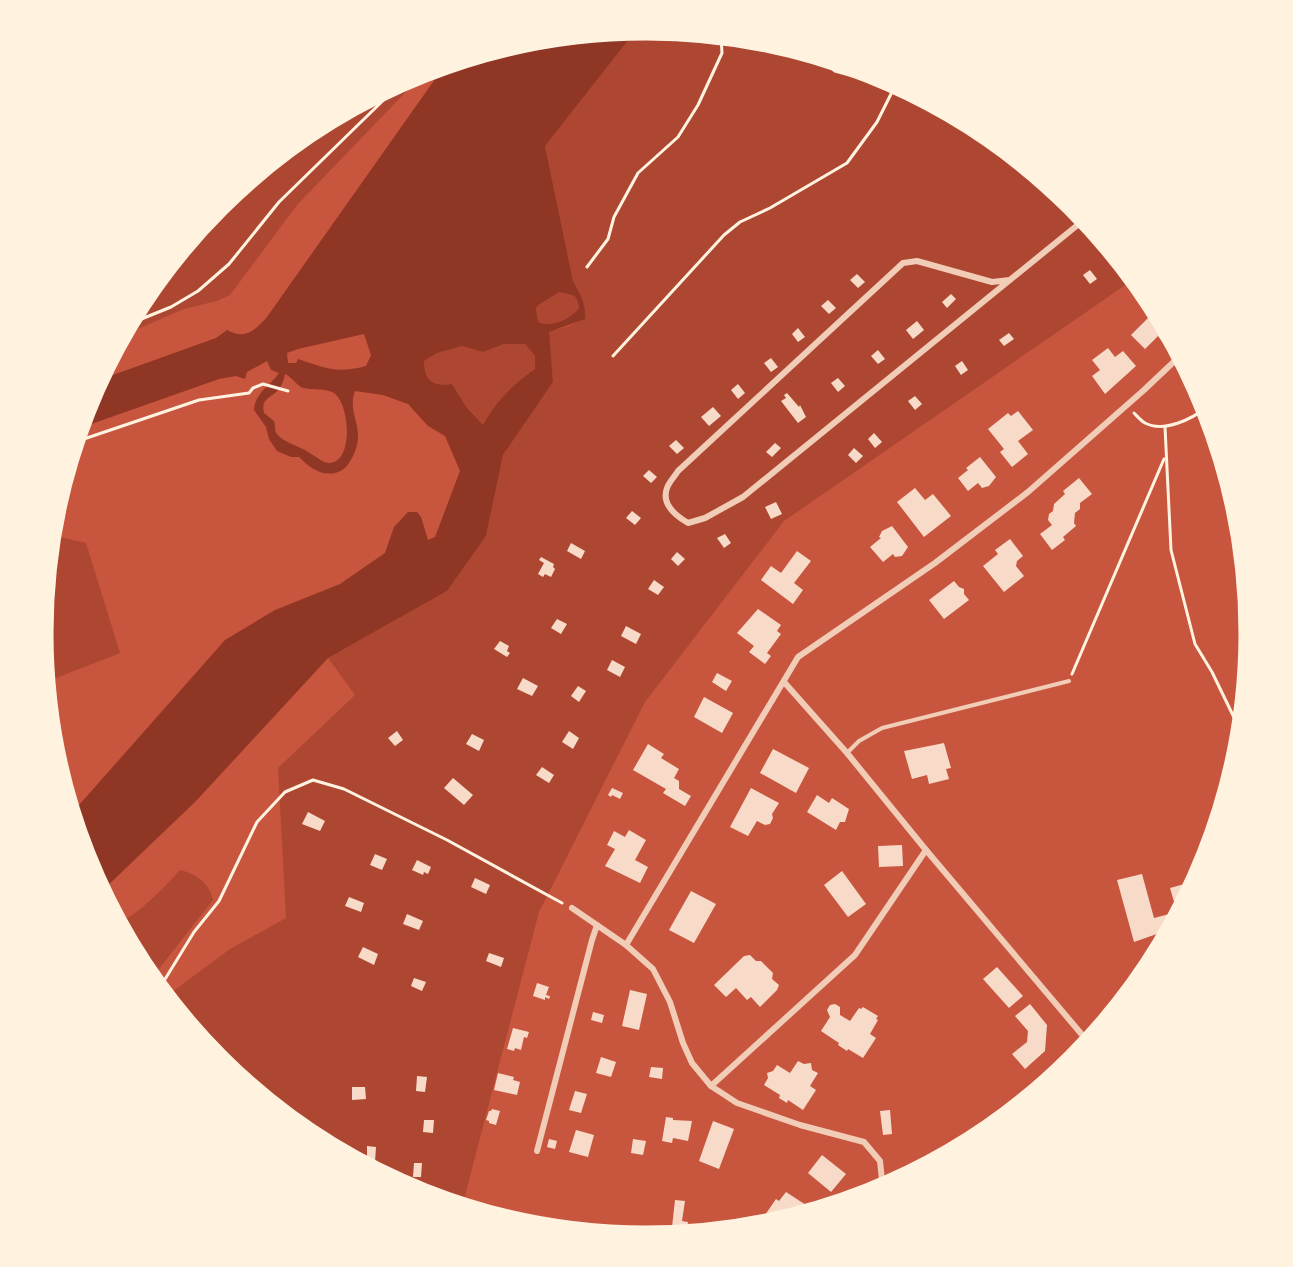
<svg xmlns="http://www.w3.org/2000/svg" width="1293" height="1267" font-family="'DejaVu Sans',sans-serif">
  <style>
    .green { fill: #ae4732 }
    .water { fill: #8f3625; fill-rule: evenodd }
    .building { fill: #f7dbc8 }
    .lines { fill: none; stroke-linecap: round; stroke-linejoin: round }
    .path { stroke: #fff3e0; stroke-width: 3 }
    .service { stroke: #f1ccb7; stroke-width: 4 }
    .minor { stroke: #f1ccb7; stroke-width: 6 }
    .rim { fill: none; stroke: #fff3e0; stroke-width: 3 }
  </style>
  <rect width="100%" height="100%" fill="#c8553d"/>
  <g class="green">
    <polygon points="637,29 647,29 765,40 878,75 983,131 1075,206 1134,279 784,521 645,702 539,912 462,1207 415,1192 310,1136 235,1075 232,1060 172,992 230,949 286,918 278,768 355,695 328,658 447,591 486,536 503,455 553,382 548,332 569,326 585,318 581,296 573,281 545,146"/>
    <polygon points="426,71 297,205 230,295 217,301 184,309 124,335 144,297 219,205 311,130 415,74"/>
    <path d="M559,292C573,296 577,292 579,308C571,319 551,328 538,322L536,308C543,300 551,299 559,292Z"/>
    <path d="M504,344H525L535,356V369C512,385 496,401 483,425L467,408L452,384C432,387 426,380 424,361L437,353L462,346L483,352Z"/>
    <polygon points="51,535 86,543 120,653 46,682 42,633"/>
    <path d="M180,870C197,874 209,883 213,900L151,979L143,969L119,924C142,910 162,890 180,870Z"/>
  </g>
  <path class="water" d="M637,29L545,146L573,281C580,293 586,304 585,319L549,332L553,382L503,455L486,536L447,591L328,658L196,801L102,891L87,865L72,813L225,640L275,610L340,584L385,553L394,527L408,512H417L421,517L428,540L435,537L460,471L445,436L428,426L408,404L383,395L355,391C346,415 368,428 352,458C348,465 344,471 335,473C320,476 309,467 299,457H291L277,451L269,439L266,427L254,410C255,393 270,386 279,373L271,370L267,361L247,372L245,379L236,376L219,379L80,428L88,402L99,380L216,338L227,330C246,340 254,331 267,317L445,65L529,40ZM559,292C573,296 577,292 579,308C571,319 551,328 538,322L536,308C543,300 551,299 559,292ZM364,334L371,355L366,366C336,374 326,368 298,359L296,363H288L287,353L298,349ZM504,344H525L535,356V369C512,385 496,401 483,425L467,408L452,384C432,387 425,380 424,361L437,353L462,346L483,352ZM285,374C292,377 296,385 303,388C312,390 326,388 334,393C350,404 354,463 329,463C324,464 311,453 305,450C297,446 282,441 277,434C274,430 276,426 274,421L264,413C260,398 272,398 279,389C282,385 284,379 285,374Z"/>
  <g class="building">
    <polygon points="1090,270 1097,279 1090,284 1083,275"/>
    <polygon points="857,274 865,282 858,288 850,280"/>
    <polygon points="951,294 956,299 947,308 942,302"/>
    <polygon points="828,300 836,308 829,314 821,306"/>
    <polygon points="1156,310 1168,332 1161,340 1158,336 1145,349 1131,335"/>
    <polygon points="917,321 924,330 913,339 906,330"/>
    <polygon points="798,328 805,337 798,342 792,334"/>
    <polygon points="1009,333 1014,339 1004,346 999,340"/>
    <polygon points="1108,348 1115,357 1123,351 1136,366 1105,394 1092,376 1100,370 1092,360"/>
    <polygon points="878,350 885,359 878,364 871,356"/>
    <polygon points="771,358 778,367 771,372 764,363"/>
    <polygon points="962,361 968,370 961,375 955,366"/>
    <polygon points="838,378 845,386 838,392 831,383"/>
    <polygon points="738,384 745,393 738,399 731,390"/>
    <polygon points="787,393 799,407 800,405 806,417 798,423 781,401 786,398 784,395"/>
    <polygon points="915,396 922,404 915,410 908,401"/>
    <polygon points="713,407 721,416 709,426 701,417"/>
    <polygon points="1018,411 1033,430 1018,441 1028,454 1012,467 1000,452 1004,449 988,429 1008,413 1011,416"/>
    <polygon points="874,433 882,442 875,448 868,439"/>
    <polygon points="676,440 684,448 677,454 669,446"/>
    <polygon points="775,443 781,448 772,457 766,452"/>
    <polygon points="854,448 863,456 856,463 848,455"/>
    <polygon points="980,457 996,477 989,486 982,488 978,483 968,491 958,478 968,470 966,468"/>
    <polygon points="649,470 657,477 651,483 643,476"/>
    <polygon points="1079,478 1092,494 1080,503 1080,509 1075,513 1074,523 1076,526 1063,537 1065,540 1052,550 1040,534 1052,525 1048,520 1049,514 1053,511 1054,504 1065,494 1063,491"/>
    <polygon points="915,488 925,500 933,494 951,516 924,537 897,502"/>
    <polygon points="776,502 782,514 771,519 765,507"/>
    <polygon points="632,511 641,518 635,525 626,518"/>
    <polygon points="892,526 908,547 902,556 895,557 893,554 883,562 870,547 881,538 879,537 882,531"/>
    <polygon points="725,534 731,543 724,548 717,538"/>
    <polygon points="1010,539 1023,556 1017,561 1016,566 1024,576 1004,592 983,566 998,554 995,550"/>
    <polygon points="571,543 585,551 581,559 567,551"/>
    <polygon points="797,551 811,561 794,583 803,590 793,604 761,580 771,566 781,573"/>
    <polygon points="677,552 685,559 678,566 671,559"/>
    <polygon points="541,557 554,564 553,567 555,569 551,577 545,574 543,577 538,574 544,563 539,560"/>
    <polygon points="654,580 664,587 658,595 648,589"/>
    <polygon points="954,581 959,587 964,589 964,594 969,600 944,619 929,600"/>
    <polygon points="758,609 781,625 777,631 781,634 767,653 771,656 765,664 749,652 754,646 737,633"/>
    <polygon points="557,619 567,624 561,634 551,628"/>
    <polygon points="626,626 641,634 636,644 621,636"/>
    <polygon points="500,641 509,646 507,651 510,653 507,657 494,649"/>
    <polygon points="612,660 625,667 620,677 607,670"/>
    <polygon points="717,673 732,681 726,691 712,682"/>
    <polygon points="523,678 538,686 532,696 517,689"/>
    <polygon points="578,686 586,691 579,702 571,696"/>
    <polygon points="704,697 733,713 722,733 694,717"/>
    <polygon points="397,731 403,740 395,746 388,738"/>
    <polygon points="569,731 579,738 573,749 562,742"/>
    <polygon points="472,734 484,740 479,751 466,744"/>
    <polygon points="944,743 951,768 946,769 949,779 929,784 927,775 912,779 904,751"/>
    <polygon points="648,744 664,754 661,758 679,769 674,778 679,781 679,789 691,796 685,806 663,793 666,789 633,770"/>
    <polygon points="773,749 809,768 796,793 760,773"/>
    <polygon points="542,767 554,775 549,783 536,775"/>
    <polygon points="453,778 473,795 464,805 444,788"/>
    <polygon points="612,788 623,793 620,799 612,795 611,797 608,795"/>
    <polygon points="751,788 779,803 772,814 773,818 770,824 765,825 757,821 748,836 730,827"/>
    <polygon points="817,795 829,803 832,798 849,809 845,822 840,822 836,830 807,812"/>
    <polygon points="308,812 325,821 320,831 302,824"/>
    <polygon points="629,830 646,840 635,860 648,867 640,883 605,866 615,849 607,845 614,831 625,837"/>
    <polygon points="902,845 903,866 879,867 878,846"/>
    <polygon points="375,854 387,859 382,870 370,865"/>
    <polygon points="417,860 431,867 428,874 424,872 423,875 412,870"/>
    <polygon points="842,871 866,904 848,917 824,885"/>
    <polygon points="1142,874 1154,918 1177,912 1170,888 1195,881 1196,883 1171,929 1134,942 1117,880"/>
    <polygon points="475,878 490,885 486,894 471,887"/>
    <polygon points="691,891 716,904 694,943 669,930"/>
    <polygon points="349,897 364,903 361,912 345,906"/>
    <polygon points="407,914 423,921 419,930 403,924"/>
    <polygon points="363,947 378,954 374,965 358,957"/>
    <polygon points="489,953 504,958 501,967 486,961"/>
    <polygon points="750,955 756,961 761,961 773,973 772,979 779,985 777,990 760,1007 751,997 747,1000 736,988 726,997 714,985 744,956"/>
    <polygon points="997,967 1023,996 1009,1008 983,979"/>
    <polygon points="414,978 426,982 422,991 411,986"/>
    <polygon points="537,983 549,987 546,995 550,996 549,999 545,997 545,1000 533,996"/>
    <polygon points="630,990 647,994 639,1030 622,1026"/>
    <polygon points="835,1004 840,1007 840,1015 850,1021 859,1008 861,1009 863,1007 878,1016 876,1019 878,1020 870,1034 876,1038 863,1058 848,1049 847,1051 838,1045 839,1043 821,1031 830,1017 827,1010 830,1005"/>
    <polygon points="1030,1004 1047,1025 1045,1051 1025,1069 1012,1054 1027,1042 1028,1031 1015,1016"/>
    <polygon points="593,1012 604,1015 602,1023 591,1020"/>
    <polygon points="513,1028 529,1032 527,1038 524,1037 521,1050 515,1048 514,1051 507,1049"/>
    <polygon points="601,1057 616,1062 611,1077 596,1073"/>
    <polygon points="798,1061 804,1064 811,1063 812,1070 818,1073 810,1086 816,1090 803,1110 788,1100 787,1103 779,1098 780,1095 764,1085 768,1078 767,1073 773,1071 777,1065 790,1073"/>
    <polygon points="651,1067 663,1068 662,1079 649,1077"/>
    <polygon points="498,1073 514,1077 513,1080 520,1082 517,1095 494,1090"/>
    <polygon points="417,1076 427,1077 425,1092 416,1091"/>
    <polygon points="352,1087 365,1087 366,1099 352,1100"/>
    <polygon points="575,1091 587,1094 581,1113 569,1110"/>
    <polygon points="492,1109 500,1111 496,1125 489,1123 489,1121 486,1120 489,1111 491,1111"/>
    <polygon points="890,1110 892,1134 883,1135 880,1111"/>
    <polygon points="666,1117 673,1118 673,1120 692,1121 688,1141 673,1138 672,1143 662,1141"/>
    <polygon points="424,1120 434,1120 433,1133 423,1132"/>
    <polygon points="713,1121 734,1129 719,1169 699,1161"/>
    <polygon points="576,1130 594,1135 588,1157 569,1152"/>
    <polygon points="549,1139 557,1141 555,1149 547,1147"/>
    <polygon points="633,1139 646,1141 643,1155 631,1153"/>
    <polygon points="367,1146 376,1147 375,1162 360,1161 360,1155 367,1156"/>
    <polygon points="822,1155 846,1174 831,1192 808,1173"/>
    <polygon points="414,1163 422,1163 421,1177 413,1177"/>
    <polygon points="786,1192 806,1205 797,1217 777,1223 765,1215 776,1199 779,1201"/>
    <polygon points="675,1200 685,1201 682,1221 688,1222 686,1235 671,1236"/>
  </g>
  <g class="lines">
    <g class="path">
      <polyline points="819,57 835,71 853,76 864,70"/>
      <polyline points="587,267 608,239 614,217 638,173 678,137 698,105 722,53 721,36"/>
      <polyline points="129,324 171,307 198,291 229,264 279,202 403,81"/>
      <polyline points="613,356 724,235 740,222 770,208 847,163 877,122 896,84"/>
      <path d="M1134,413C1137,416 1141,421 1145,423C1164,433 1192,419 1207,407"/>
      <polyline points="1165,427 1171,550 1195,644 1212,672 1242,734"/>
      <polyline points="75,442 199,400 249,393 253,388 263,384 288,391"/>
      <polyline points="1072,674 1164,459"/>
      <polyline points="159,989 194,932 219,901 257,822 285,792 313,780 344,789 447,840 562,903"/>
    </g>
    <polyline class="service" points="847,753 859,741 882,728 1069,681"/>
    <g class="minor">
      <path d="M1010,280L992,282L917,261L903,263L678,471C675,476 669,482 667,488C661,504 676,516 688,523L705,518L743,497L1085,219"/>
      <polyline points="784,682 847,753 926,850 1089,1043"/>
      <polyline points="572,908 626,945 653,969 670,1002 683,1043 692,1063 711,1086 737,1103 800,1125 864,1142 880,1161 883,1190"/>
      <polyline points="626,945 798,657 935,563 1028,492 1144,390 1181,355"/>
      <polyline points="711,1086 855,955 926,850"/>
      <polyline points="537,1151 592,940 597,925"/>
      <polyline points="894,1184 1033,1096"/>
    </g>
  </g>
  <path d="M0 0H1293V1267H0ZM52 633a594 594 0 1 1 1188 0a594 594 0 1 1-1188 0Z" fill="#fff3e0" fill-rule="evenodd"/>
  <path class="rim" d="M52 633a594 594 0 1 1 1188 0a594 594 0 1 1-1188 0Z"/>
</svg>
